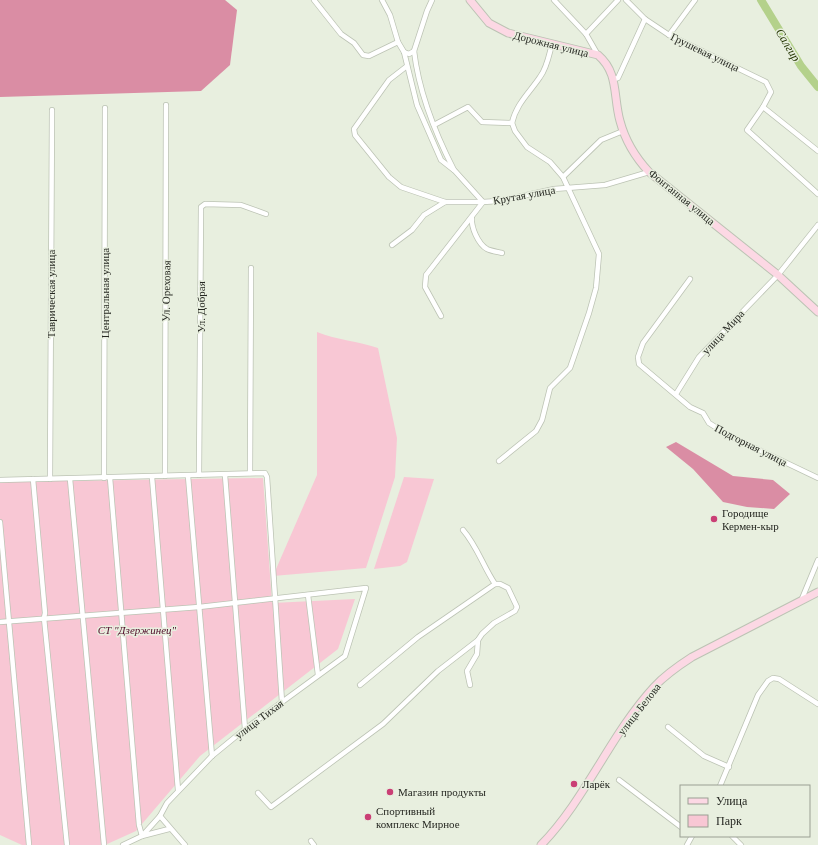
<svg xmlns="http://www.w3.org/2000/svg" width="818" height="845" font-family="Georgia,serif">
  <style>
    .green { fill: #f8c7d4 }
    .forest { fill: #da8da4 }
    .lines { fill: none; stroke-linecap: round; stroke-linejoin: round }
    .river { stroke: #b4d18b; stroke-width: 8 }
    .minor-casing { stroke: #bcc3b4; stroke-width: 6 }
    .secondary-casing { stroke: #bcc3b4; stroke-width: 9 }
    .minor { stroke: #fff; stroke-width: 4.5 }
    .secondary { stroke: #fcd8e4; stroke-width: 7 }
    .poi-dot { fill: #ca3f75; stroke: #e8efdf; stroke-width: 1.5 }
    .labels { text-anchor: middle; dominant-baseline: central; stroke-width: 3; stroke-linejoin: round; paint-order: stroke }
    .street-label { font-size: 11px; fill: #262822; stroke: #e8efdf }
    .poi-label { font-size: 11px; fill: #262822; stroke: #e8efdf; text-anchor: start }
    .park-label { font-size: 11px; font-style: italic; fill: #500c29; stroke: #e8efdf }
    .water-label { font-size: 12px; font-style: italic; fill: #230; stroke: #e8efdf }
  </style>
  <rect width="100%" height="100%" fill="#e8efdf"/>
  <g class="green">
    <path d="M317,332C337,340 358,341 378,348L397,438L395,477L366,568L273,576L317,475Z"/>
    <polygon points="404,477 434,479 407,562 400,566 374,569"/>
    <polygon points="263,478 272,603 355,599 338,649 200,756 136,831 105,845 22,845 0,835 0,482"/>
  </g>
  <g class="forest">
    <polygon points="0,0 225,0 237,10 230,65 201,91 0,97"/>
    <polygon points="676,442 733,476 773,480 790,494 774,509 747,507 723,502 693,469 666,447"/>
  </g>
  <g class="lines">
    <polyline class="river" points="761,0 801,66 818,87"/>
    <g class="minor-casing">
      <g id="minor">
        <polyline points="314,0 341,34 354,43 363,55 369,56 398,42"/>
        <polyline points="382,0 390,15 398,42 404,52 417,105 441,160 455,171 483,202 499,201 554,189 605,185 649,172"/>
        <polyline points="554,0 586,34 598,55"/>
        <polyline points="626,0 645,19 669,35 766,82 771,92 763,107 747,130 818,194"/>
        <polyline points="586,34 618,0"/>
        <polyline points="669,35 695,0"/>
        <path d="M414,51C419,93 435,133 454,170"/>
        <polyline points="404,52 409,54 414,51 427,11 432,0"/>
        <polyline points="407,66 389,80 354,129 355,135 389,177 401,187 445,202 483,202"/>
        <polyline points="614,79 618,78 645,19"/>
        <polyline points="763,107 818,151"/>
        <path d="M512,123C516,104 530,92 540,77C547,68 549,55 552,44"/>
        <polyline points="434,125 468,107 482,122 512,123 515,131 527,147 550,162 563,177 599,254 596,288 589,313 570,368 550,388 542,420 536,431 499,461"/>
        <polyline points="563,177 601,140 623,131"/>
        <path d="M472,218C471,227 478,244 487,249C491,251 498,252 502,253"/>
        <polyline points="392,245 412,230 424,215 445,202"/>
        <polyline points="690,279 643,343 638,357 639,364 690,407 703,413 709,423 728,435 818,478"/>
        <polyline points="441,316 425,287 426,275 483,202"/>
        <polyline points="676,394 699,357 778,275 818,225"/>
        <polyline points="250,473 251,268"/>
        <polyline points="199,475 201,207 205,204 241,205 266,214"/>
        <polyline points="225,475 245,729"/>
        <polyline points="165,476 166,105"/>
        <polyline points="188,476 212,756"/>
        <polyline points="152,477 178,790"/>
        <polyline points="104,478 105,108"/>
        <polyline points="110,478 139,825 142,836 160,816"/>
        <polyline points="33,479 45,613 44,618 67,845"/>
        <polyline points="50,479 52,110"/>
        <polyline points="70,479 104,845"/>
        <polyline points="0,480 265,473 267,477 282,702"/>
        <polyline points="0,522 29,845"/>
        <path d="M463,530C477,546 483,566 495,584H500L508,588L517,607L515,611L494,623L482,634L478,640L477,654L467,671L470,685"/>
        <polyline points="308,595 318,675"/>
        <polyline points="801,601 818,560"/>
        <polyline points="0,622 199,607 366,588 345,656 245,729 212,756 167,803 160,816 185,845"/>
        <polyline points="360,685 418,637 495,584"/>
        <polyline points="668,727 704,756 729,767"/>
        <polyline points="619,780 681,827"/>
        <polyline points="720,786 758,695 768,681 773,678 779,679 818,704"/>
        <polyline points="258,793 271,807 383,724 438,671 478,640"/>
        <polyline points="732,836 741,845"/>
        <polyline points="311,841 314,845"/>
        <polyline points="123,845 142,836 169,829"/>
        <polyline points="687,845 692,836"/>
      </g>
    </g>
    <g class="secondary-casing">
      <g id="secondary">
        <path d="M470,0L489,23L508,33L598,55C619,73 613,96 620,121C625,140 636,158 649,172L778,275L818,312"/>
        <path d="M541,845C586,799 610,735 654,687C665,675 678,666 692,657L818,592"/>
      </g>
    </g>
    <use href="#minor" class="minor"/>
    <use href="#secondary" class="secondary"/>
  </g>
  <g class="poi-dot">
    <circle cx="714" cy="519" r="4"/>
    <circle cx="574" cy="784" r="4"/>
    <circle cx="390" cy="792" r="4"/>
    <circle cx="368" cy="817" r="4"/>
  </g>
  <g class="labels">
    <g class="street-label">
      <text transform="translate(551 44) rotate(14)">Дорожная улица</text>
      <text transform="translate(705 52) rotate(26)">Грушевая улица</text>
      <text transform="translate(524 195) rotate(-10)">Крутая улица</text>
      <text transform="translate(682 197) rotate(39)">Фонтанная улица</text>
      <text transform="translate(166 291) rotate(-89)">Ул. Ореховая</text>
      <text transform="translate(105 293) rotate(-90)">Центральная улица</text>
      <text transform="translate(51 294) rotate(-90)">Таврическая улица</text>
      <text transform="translate(201 307) rotate(-90)">Ул. Добрая</text>
      <text transform="translate(723 332) rotate(-47)">улица Мира</text>
      <text transform="translate(751 445) rotate(27)">Подгорная улица</text>
      <text transform="translate(639 709) rotate(-52)">улица Белова</text>
      <text transform="translate(259 719) rotate(-37)">улица Тихая</text>
    </g>
    <g class="poi-label">
      <text x="722" y="513">Городище<tspan x="722" dy="13">Кермен-кыр</tspan></text>
      <text x="582" y="784">Ларёк</text>
      <text x="398" y="792">Магазин продукты</text>
      <text x="376" y="811">Спортивный<tspan x="376" dy="13">комплекс Мирное</tspan></text>
    </g>
    <g class="park-label">
      <text x="137" y="630">СТ "Дзержинец"</text>
    </g>
    <g class="water-label">
      <text transform="translate(788 45) rotate(59)">Салгир</text>
    </g>
  </g>
  <rect x="680" y="785" width="130" height="52" fill="#e8efdf" stroke="#9a9f93"/>
  <rect x="688" y="798" width="20" height="6" fill="#fcd8e4" stroke="#9a9f93"/>
  <text x="716" y="805" font-size="12" fill="#262822">Улица</text>
  <rect x="688" y="815" width="20" height="12" fill="#f8c7d4" stroke="#9a9f93"/>
  <text x="716" y="825" font-size="12" fill="#262822">Парк</text>
</svg>
